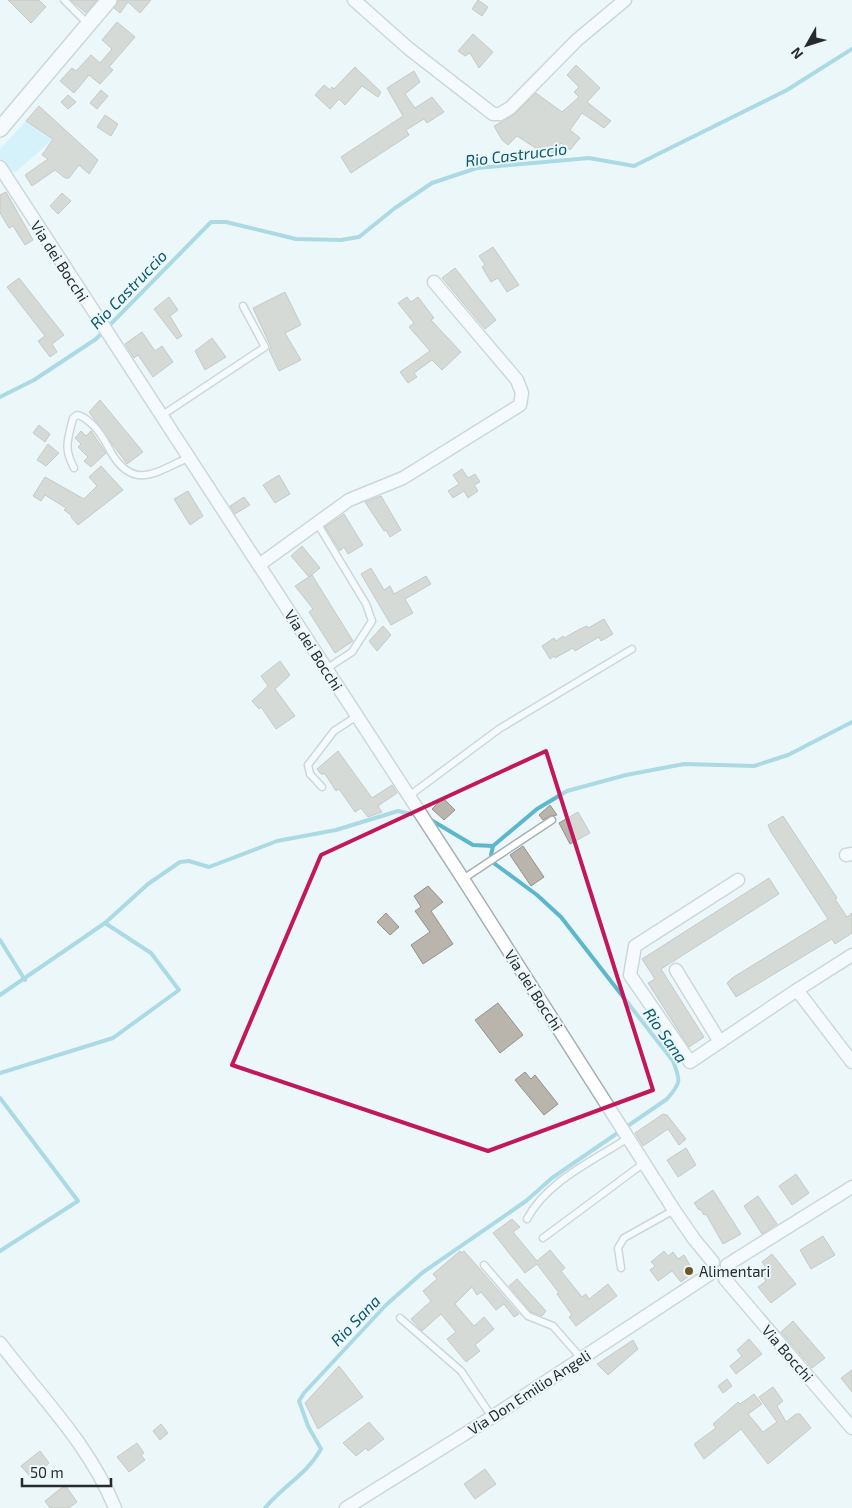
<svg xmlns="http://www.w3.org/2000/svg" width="852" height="1508" font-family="'Exo 2',sans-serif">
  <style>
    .green { fill: #b9ecfa }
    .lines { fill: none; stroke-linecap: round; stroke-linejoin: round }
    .stream { stroke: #5cb7cc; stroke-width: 4 }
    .building { fill: #b9b5ac; stroke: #96928a }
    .service-casing { stroke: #a5b0b3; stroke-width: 9 }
    .minor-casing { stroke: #a5b0b3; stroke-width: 15 }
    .tertiary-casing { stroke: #a5b0b3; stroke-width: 18 }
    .service { stroke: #fff; stroke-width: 6 }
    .minor { stroke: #fff; stroke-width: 12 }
    .tertiary { stroke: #fff; stroke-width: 15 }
    .marked { fill: none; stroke: #c2185b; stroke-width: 4; stroke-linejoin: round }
    .poi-dot { fill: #6e5727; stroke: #ecf7fa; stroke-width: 2 }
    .labels { text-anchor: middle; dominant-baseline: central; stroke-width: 4; stroke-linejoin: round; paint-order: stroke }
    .street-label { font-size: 15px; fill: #272b2d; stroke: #ecf7fa }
    .poi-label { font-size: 15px; fill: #272b2d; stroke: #ecf7fa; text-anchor: start }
    .water-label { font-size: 16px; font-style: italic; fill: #085868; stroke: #ecf7fa }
  </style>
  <rect width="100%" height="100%" fill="#ecf7fa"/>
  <polygon class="green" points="26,121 53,139 16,172 9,171 0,157 0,149"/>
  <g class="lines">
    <g class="stream">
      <polyline points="0,397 34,380 96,339 211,222 226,222 296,239 341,240 359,237 395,208 432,183 477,168 589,158 634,166 787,90 852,49"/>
      <polyline points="431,820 473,845 493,846"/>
      <polyline points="0,940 25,980"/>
      <polyline points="0,995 105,923 148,884 180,862 189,861 209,867 277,841 336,830 398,811 411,814"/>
      <polyline points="0,1073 113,1038 179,990 151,953 105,923"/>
      <polyline points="0,1098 78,1201 0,1251"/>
      <path d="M265,1508C283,1486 307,1474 321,1449L308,1426L299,1401L304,1393L386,1305L422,1273L526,1201L552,1178L667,1099C681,1083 681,1081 673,1061L561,917L537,895L495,864L491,855L493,846L537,809L567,791L626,775L684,764L754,766L788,755L852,722"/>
    </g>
  </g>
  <g class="building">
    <polygon points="8,0 39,0 46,7 31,23"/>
    <polygon points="71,0 97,0 86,13"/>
    <polygon points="118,0 151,0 140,13 128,2 120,13 114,8"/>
    <polygon points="478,0 488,7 482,16 472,9"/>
    <polygon points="117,22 135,37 109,67 113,70 100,84 89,75 74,93 60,81 72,68 76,71 91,55 100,63 112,49 102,40"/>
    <polygon points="473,34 493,52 479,68 470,53 465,56 458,51"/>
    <polygon points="576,65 600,88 587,102 611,121 604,128 582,113 570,130 580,138 570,150 561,143 553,153 539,147 537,149 517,136 508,145 502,140 494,126 514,115 536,93 562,112 579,97 574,92 579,87 567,75"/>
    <polygon points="355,67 381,92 378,97 362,86 345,105 339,99 330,109 315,95 324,85 330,90 332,87 334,89"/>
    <polygon points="414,71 420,82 405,94 415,108 432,97 444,112 427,123 424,119 406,130 409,135 351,173 341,157 403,116 387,88"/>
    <polygon points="101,90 108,96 97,109 90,103"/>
    <polygon points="68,95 76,102 68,109 61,102"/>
    <polygon points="39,106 98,160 89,174 79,165 69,178 65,178 55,170 32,186 25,175 48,159 42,155 53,139 26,121"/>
    <polygon points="105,115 118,124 111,136 97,127"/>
    <polygon points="6,192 33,240 25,245 13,226 9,228 0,213 0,195"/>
    <polygon points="62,193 71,201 58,214 50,206"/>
    <polygon points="493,247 519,285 507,292 498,278 491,282 482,267 485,265 479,256"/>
    <polygon points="455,268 496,320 485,329 442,278"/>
    <polygon points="19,278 64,335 52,344 57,352 50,357 38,341 45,336 7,287"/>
    <polygon points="285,292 301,325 285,333 301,360 279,371 269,350 271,347 253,308"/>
    <polygon points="169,297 178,310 170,316 182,336 177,339 154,309"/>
    <polygon points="407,297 411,302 418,297 434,318 431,320 461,352 442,370 432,360 414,373 417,377 408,383 400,372 430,351 409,327 414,323 398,303"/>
    <polygon points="142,332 155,351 162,346 173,362 153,377 138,355 134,358 125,344"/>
    <polygon points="212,338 226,357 205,370 195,351"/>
    <polygon points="100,400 143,452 127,464 89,412"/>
    <polygon points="39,425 50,434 45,442 33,433"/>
    <polygon points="81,431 86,436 91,431 106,453 91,467 84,461 88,457 78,447 81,444 75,438"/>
    <polygon points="48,444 59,453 46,466 37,460"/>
    <polygon points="101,466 123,490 78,525 71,517 72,516 64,510 66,508 45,495 41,501 33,496 45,477 84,499 97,486 89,477"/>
    <polygon points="462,469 468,478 475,474 480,482 474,485 478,491 468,498 464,491 453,498 448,491 459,484 453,475"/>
    <polygon points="279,475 290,494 275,503 263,485"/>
    <polygon points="188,491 203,516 190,525 174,499"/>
    <polygon points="381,496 401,530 390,537 386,530 384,531 365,502"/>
    <polygon points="244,497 250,505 235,514 230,506"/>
    <polygon points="344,514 363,545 348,554 344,547 340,551 325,527"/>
    <polygon points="302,546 320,568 309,577 291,556"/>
    <polygon points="371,568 384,590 390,586 394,594 426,576 431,584 405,599 413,613 391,625 361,574"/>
    <polygon points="312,575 353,641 335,653 309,612 313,609 295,586"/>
    <polygon points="604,619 613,634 601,641 599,637 575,651 573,648 555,658 554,656 550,659 542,646 554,638 556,641 563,636 564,638 580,629 587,626 588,628"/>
    <polygon points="383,626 391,635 377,651 369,641"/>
    <polygon points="280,661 290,675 275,689 295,716 276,729 261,707 259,709 252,701 268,686 261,676"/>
    <polygon points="338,751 372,798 392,785 397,793 378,806 382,812 368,817 361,808 355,812 339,789 336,791 325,774 321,774 317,769"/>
    <polygon points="443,798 455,810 444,820 432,809"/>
    <polygon points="550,805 557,815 550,816 543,820 539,815"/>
    <polygon points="578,812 590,833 570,844 559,823"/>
    <polygon points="783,816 837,898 835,899 847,917 852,913 852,933 835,944 832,939 736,997 727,983 732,978 828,919 771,832 768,825"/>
    <polygon points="523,846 544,877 531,886 510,855"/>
    <polygon points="769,878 779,894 661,969 704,1037 689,1047 648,983 655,979 642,959"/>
    <polygon points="428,886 443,902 431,911 453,944 423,964 411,945 430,932 415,911 421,907 414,896"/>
    <polygon points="386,913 399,927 390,935 377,922"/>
    <polygon points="498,1003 523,1035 500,1053 475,1020"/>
    <polygon points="525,1072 531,1079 535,1075 558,1104 544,1115 515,1080"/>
    <polygon points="663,1114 667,1115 686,1139 679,1145 668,1129 643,1146 635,1133"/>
    <polygon points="686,1148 696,1165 678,1177 667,1160"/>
    <polygon points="796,1174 809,1193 792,1205 779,1186"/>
    <polygon points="713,1190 741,1234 723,1244 706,1214 704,1215 700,1209 699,1210 694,1203"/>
    <polygon points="758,1196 777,1224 762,1234 744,1206"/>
    <polygon points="512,1219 520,1227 513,1232 537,1261 550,1250 565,1268 561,1271 582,1297 586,1294 589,1299 608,1284 617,1296 576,1326 569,1317 572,1315 557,1294 559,1293 537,1264 525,1273 493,1233"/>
    <polygon points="823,1236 835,1255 811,1269 800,1250"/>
    <polygon points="460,1251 461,1253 464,1251 519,1314 514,1317 504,1304 496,1310 481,1292 477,1295 472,1287 455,1304 474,1326 484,1317 494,1329 475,1345 480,1351 466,1362 447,1339 456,1332 441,1314 422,1331 411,1319 431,1301 423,1291 437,1279 433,1274"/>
    <polygon points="664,1251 668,1256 673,1252 678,1259 684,1255 694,1272 681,1282 672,1271 658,1281 650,1270 655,1266 651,1262"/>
    <polygon points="772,1254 796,1284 771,1303 758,1287 766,1281 761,1274 767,1269 762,1262"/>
    <polygon points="517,1279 546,1311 542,1316 531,1312 509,1286"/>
    <polygon points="793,1321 825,1358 812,1368 781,1332"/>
    <polygon points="749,1339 762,1354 736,1374 730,1366 742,1356 737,1350"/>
    <polygon points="633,1340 638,1349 608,1375 597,1364"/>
    <polygon points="339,1366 363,1397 318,1429 305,1403"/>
    <polygon points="852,1370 852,1392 841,1378"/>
    <polygon points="727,1379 732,1386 723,1393 718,1386"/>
    <polygon points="773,1387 783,1401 777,1406 786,1422 796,1414 800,1414 811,1428 768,1464 741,1429 704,1459 694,1444 716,1428 713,1424 738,1402 740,1404 754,1394 762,1404 748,1414 763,1432 777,1422 759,1397"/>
    <polygon points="369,1422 384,1439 368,1451 366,1448 356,1456 343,1443"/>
    <polygon points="161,1424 168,1433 160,1440 153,1431"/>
    <polygon points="137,1443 144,1453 141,1455 145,1460 129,1472 117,1457"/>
    <polygon points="40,1451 49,1463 33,1480 21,1466"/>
    <polygon points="485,1469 496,1484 475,1499 464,1484"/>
    <polygon points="65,1485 77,1502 69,1508 50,1508 45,1501"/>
  </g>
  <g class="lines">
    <g class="service-casing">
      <g id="service">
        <polyline points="64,0 88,24"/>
        <polyline points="161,416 265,347 243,306"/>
        <path d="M74,468C63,447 68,440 73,418L77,415C84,416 88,421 93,425C102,434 106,443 112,454C135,491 157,471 188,458"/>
        <polyline points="317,523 366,604 372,621 352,652 326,669"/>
        <polyline points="322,787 310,774 308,765 334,731 357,716"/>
        <polyline points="409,796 499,729 632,649"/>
        <polyline points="463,879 552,820"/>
        <path d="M527,1219C547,1181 593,1161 628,1138"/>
        <polyline points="543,1238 644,1163"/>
        <polyline points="484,1265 528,1316 553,1326 581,1358"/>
        <polyline points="621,1268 618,1248 624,1238 674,1210"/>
        <polyline points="400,1318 461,1371 492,1417"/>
      </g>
    </g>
    <g class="minor-casing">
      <g id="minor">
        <polyline points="354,0 408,48 493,114 500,114 510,108 577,40 625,0"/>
        <polyline points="0,167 463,879 674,1210 694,1239 713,1262"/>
        <polyline points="259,565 349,500 403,478 520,405 522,393 517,380 434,282"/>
        <polyline points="846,855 852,854"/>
        <polyline points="738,880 635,946 630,975 690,1062 797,990"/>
        <polyline points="852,955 797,990 852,1062"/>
        <polyline points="676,970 720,1042"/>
        <polyline points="727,1265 852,1187"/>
        <polyline points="725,1279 852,1428"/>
        <path d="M0,1343C41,1397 89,1444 115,1508"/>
        <polyline points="346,1508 492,1417 710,1274"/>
      </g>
    </g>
    <g class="tertiary-casing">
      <polyline id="tertiary" points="0,129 109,0"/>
    </g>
    <use href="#service" class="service"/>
    <use href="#minor" class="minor"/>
    <use href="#tertiary" class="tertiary"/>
  </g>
  <path d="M0 0H852V1508H0ZM546,751L653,1090L488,1151L232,1065L321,855Z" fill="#ecf7fa" fill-opacity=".55" fill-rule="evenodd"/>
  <path class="marked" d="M546,751L653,1090L488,1151L232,1065L321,855Z"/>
  <circle class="poi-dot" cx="689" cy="1271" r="5"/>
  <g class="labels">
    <g class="street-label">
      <text transform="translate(60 261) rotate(57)">Via dei Bocchi</text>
      <text transform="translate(314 650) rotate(57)">Via dei Bocchi</text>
      <text transform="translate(534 990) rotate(57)">Via dei Bocchi</text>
      <text transform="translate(788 1353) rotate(49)">Via Bocchi</text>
      <text transform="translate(529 1392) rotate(-33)">Via Don Emilio Angeli</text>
    </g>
    <g class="poi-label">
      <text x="699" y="1271">Alimentari</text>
    </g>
    <g class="water-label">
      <text transform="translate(516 154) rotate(-7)">Rio Castruccio</text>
      <text transform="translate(128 289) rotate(-46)">Rio Castruccio</text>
      <text transform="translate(666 1035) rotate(55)">Rio Sana</text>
      <text transform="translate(355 1320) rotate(-46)">Rio Sana</text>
    </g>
  </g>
  <g transform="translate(807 45) rotate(231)" stroke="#ecf7fa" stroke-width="4" paint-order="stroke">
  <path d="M0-4L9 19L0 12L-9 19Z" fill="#272b2d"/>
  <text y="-8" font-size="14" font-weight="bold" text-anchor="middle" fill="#272b2d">N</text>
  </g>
  <path d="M22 1478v8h89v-8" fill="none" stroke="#272b2d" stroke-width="2.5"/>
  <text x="30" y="1478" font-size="15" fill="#272b2d" stroke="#ecf7fa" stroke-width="4" paint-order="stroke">50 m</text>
</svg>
